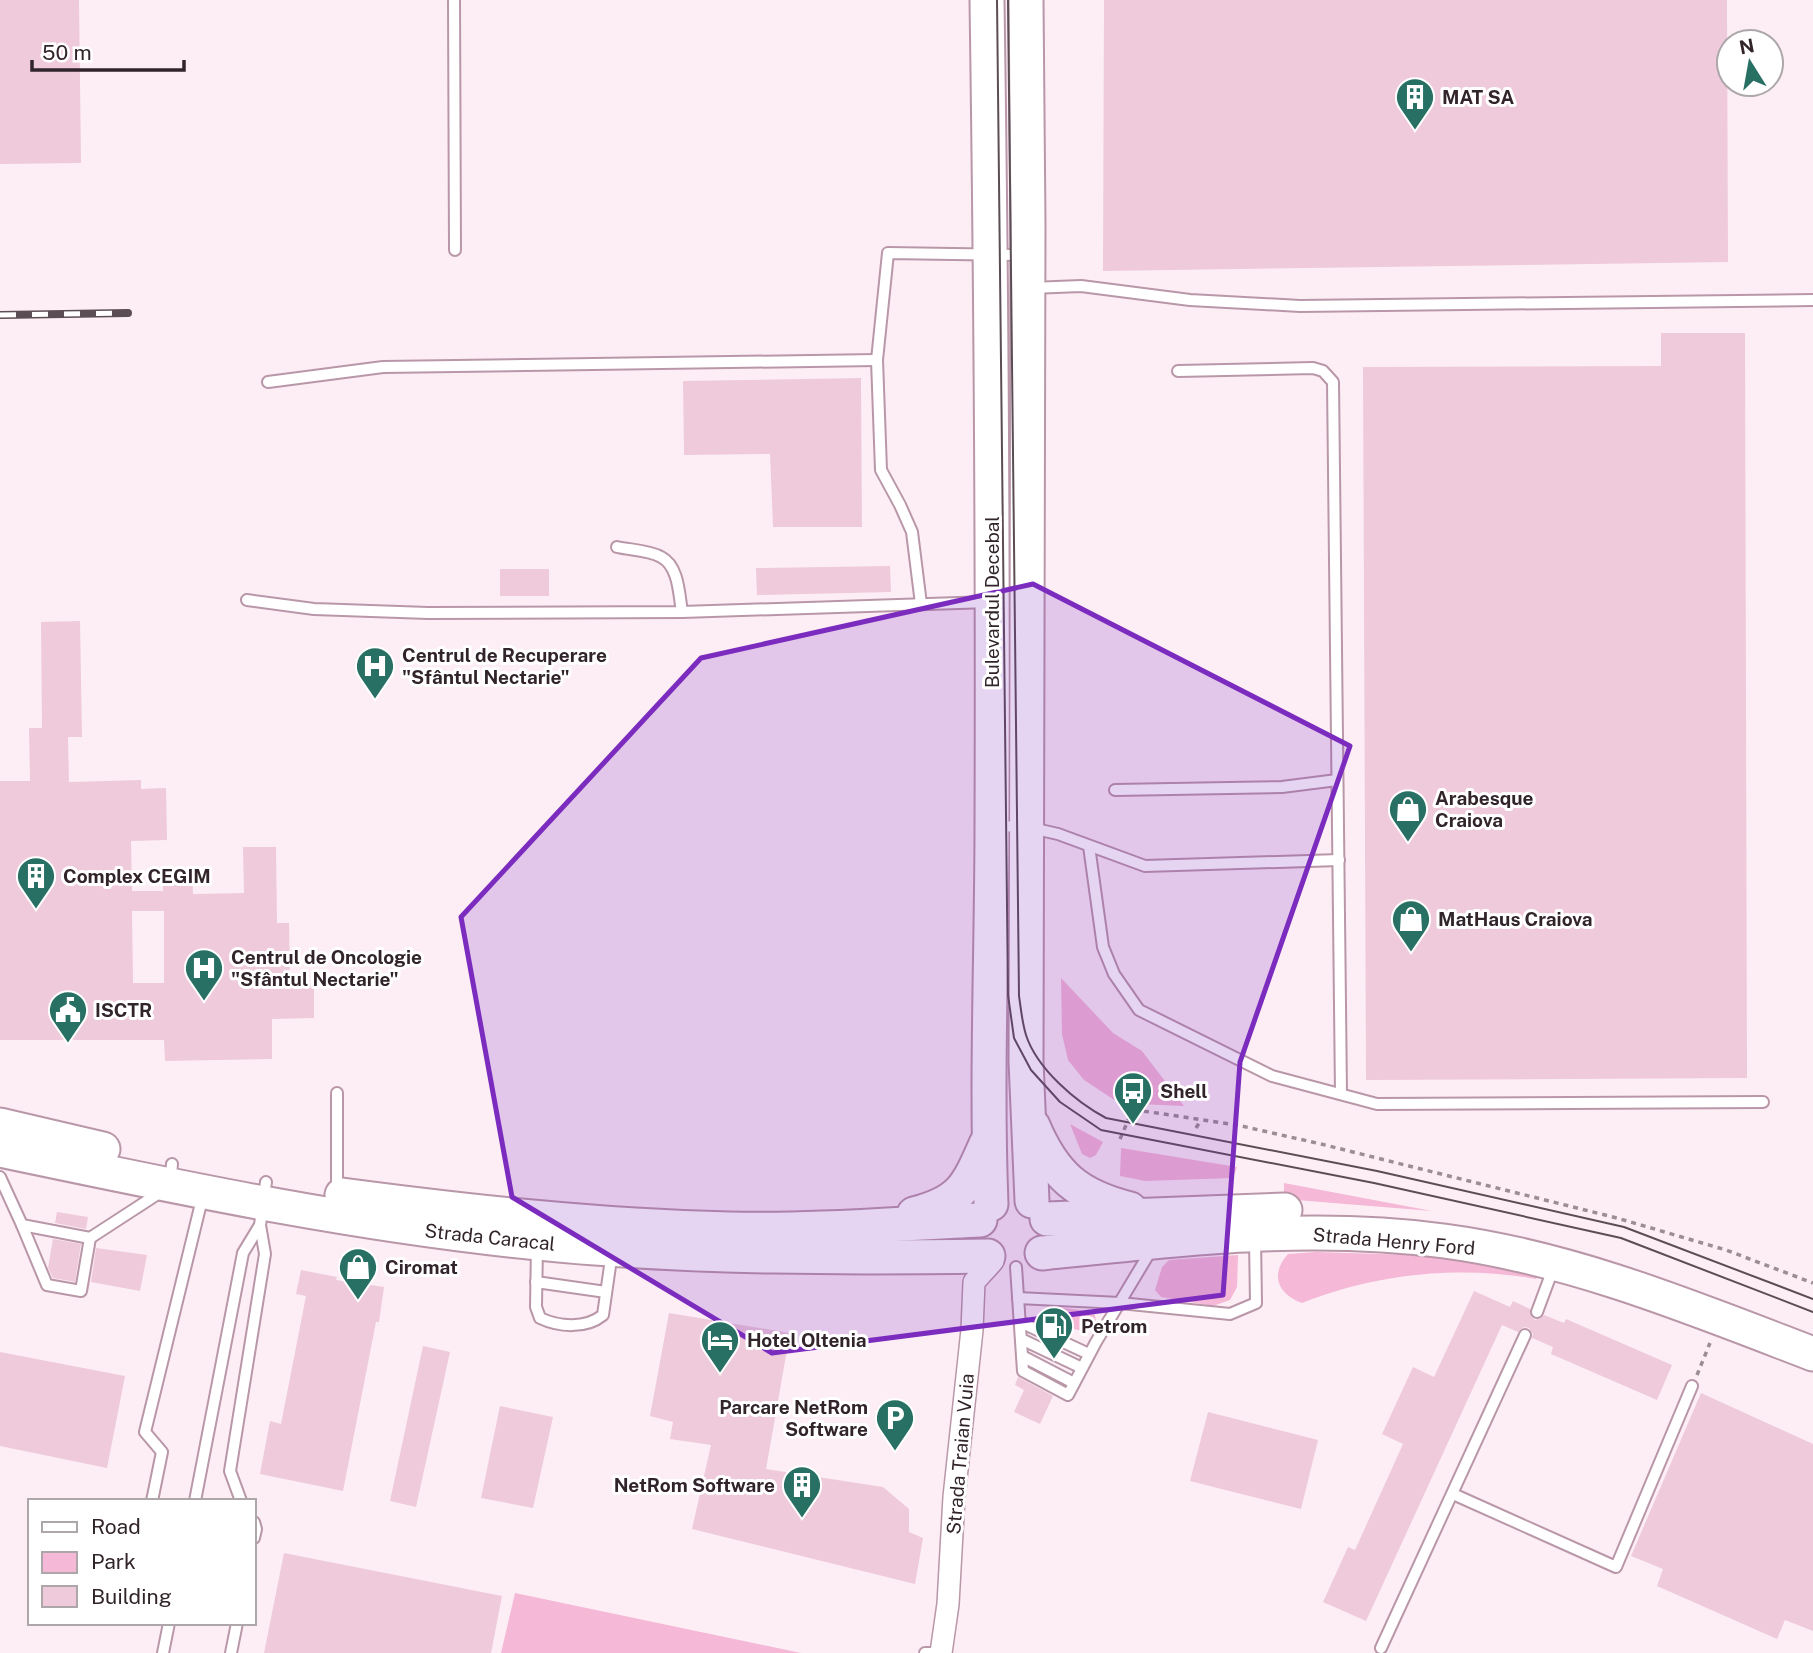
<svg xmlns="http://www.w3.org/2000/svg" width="1813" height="1653" font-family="'Public Sans',sans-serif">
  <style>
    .green { fill: #f5b8d6 }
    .building { fill: #eecadb; fill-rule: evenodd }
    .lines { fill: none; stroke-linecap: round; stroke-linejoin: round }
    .lane-casing { stroke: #b997a8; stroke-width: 14 }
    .street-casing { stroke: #b997a8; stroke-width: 24 }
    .primary-casing { stroke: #b997a8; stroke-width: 37 }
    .path { stroke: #9b8d93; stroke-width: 3.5; stroke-dasharray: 5 5; stroke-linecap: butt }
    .lane { stroke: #fff; stroke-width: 10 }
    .street { stroke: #fff; stroke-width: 21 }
    .primary { stroke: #fff; stroke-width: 33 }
    .tram { stroke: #5b4d54; stroke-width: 2 }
    .rail-casing { stroke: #5b4d54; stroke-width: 8 }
    .rail { stroke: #fff; stroke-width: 5; stroke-dasharray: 16; stroke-linecap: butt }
    .marked { fill: #7b2cbf; fill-opacity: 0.2; stroke: #7b2cbf; stroke-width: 5; stroke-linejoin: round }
    .labels { text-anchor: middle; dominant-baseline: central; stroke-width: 6; stroke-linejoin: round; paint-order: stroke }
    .poi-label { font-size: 19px; font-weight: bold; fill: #31242a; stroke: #fff; text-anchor: start }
    .street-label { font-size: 19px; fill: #31242a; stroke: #fff }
  </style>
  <rect width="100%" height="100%" fill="#fdeef5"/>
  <g class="green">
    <polygon points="1061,978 1113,1033 1142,1051 1184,1106 1137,1104 1116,1101 1084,1080 1068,1060 1062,1034"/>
    <polygon points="1070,1124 1103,1142 1096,1155 1090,1158 1082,1154"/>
    <polygon points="1121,1148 1237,1167 1233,1178 1145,1181 1120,1176"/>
    <polygon points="1284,1183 1432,1211 1284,1199"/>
    <path d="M1316,1252L1445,1256L1540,1273L1536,1279C1458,1265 1375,1274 1302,1303C1277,1294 1270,1274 1288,1254Z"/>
    <polygon points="1238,1255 1237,1287 1230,1300 1213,1306 1161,1297 1155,1290 1162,1267 1169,1260"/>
    <path d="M1058,1307L1094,1312L1097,1325C1083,1337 1069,1327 1054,1320L1052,1317Z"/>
    <polygon points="515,1593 801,1653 501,1653"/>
  </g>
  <g class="building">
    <polygon points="0,0 79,0 81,163 0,164"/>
    <polygon points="1104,0 1727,0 1728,262 1103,271"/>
    <polygon points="1661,333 1745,333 1747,1078 1366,1080 1363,367 1661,366"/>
    <polygon points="861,378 862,527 773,527 770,454 684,455 683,381"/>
    <polygon points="890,566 891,592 757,595 756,568"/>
    <rect x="500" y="569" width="49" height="27"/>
    <path d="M80,621L82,737H68L69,782L141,780V789L166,788L167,840L131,841L132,891H163V869L192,868L193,894L244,893L243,847H276L277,923H289L290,984L314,983V1018L272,1019V1059L165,1061L164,1040H0V781H30L29,728H42L41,622ZM132,911H164V983H133Z"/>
    <polygon points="57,1212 88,1217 86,1229 55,1223"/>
    <polygon points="53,1239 81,1244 75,1282 53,1278 48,1268"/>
    <polygon points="96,1248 147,1255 140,1291 91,1282"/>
    <polygon points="301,1270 337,1277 336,1280 384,1287 379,1322 376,1322 343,1491 260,1474 270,1421 281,1424 306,1296 296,1294"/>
    <polygon points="1474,1291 1510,1307 1513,1301 1530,1309 1531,1316 1535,1320 1541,1318 1544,1315 1564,1323 1566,1319 1672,1365 1657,1400 1551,1354 1553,1347 1532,1338 1533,1334 1529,1328 1524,1327 1518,1332 1502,1325 1366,1621 1323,1602 1348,1547 1355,1550 1403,1444 1382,1434 1413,1367 1434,1377"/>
    <polygon points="669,1313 790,1333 766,1469 883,1487 909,1509 909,1532 923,1538 915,1584 692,1529 711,1445 670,1439 673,1422 650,1416"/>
    <polygon points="423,1346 450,1352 416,1507 390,1501"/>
    <polygon points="0,1352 125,1376 107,1468 0,1446"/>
    <polygon points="1018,1377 1053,1396 1040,1424 1014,1412 1024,1390 1015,1385"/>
    <polygon points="1701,1393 1813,1444 1813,1631 1785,1620 1777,1639 1657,1586 1663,1569 1631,1556"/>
    <polygon points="500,1406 553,1417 533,1508 481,1498"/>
    <polygon points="1208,1412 1318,1440 1301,1509 1190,1481"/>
    <polygon points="284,1553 502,1596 491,1653 264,1653"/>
  </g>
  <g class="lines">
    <g class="lane-casing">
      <g id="lane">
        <polyline points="454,0 455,250"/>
        <polyline points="1031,288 1081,286 1190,300 1300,306 1813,300"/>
        <polyline points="1178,371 1313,368 1323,371 1333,382 1341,1094"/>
        <polyline points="268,382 383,367 877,360"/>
        <path d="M617,547C630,550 649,550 661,557C679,566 679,595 682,612"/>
        <polyline points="247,600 314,609 428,613 682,612 989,602"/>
        <polyline points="921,604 912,532 900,505 881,470 877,360 888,253 1025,255"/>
        <polyline points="1115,790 1282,787 1337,780"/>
        <polyline points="995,826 1027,827 1058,834 1145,866 1339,860"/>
        <polyline points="1089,846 1103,947 1114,974 1139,1010 1272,1076 1377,1104 1763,1102"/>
        <polyline points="0,1177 22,1225 90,1238 170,1186 172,1164"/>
        <polyline points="337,1191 337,1093"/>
        <polyline points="22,1225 47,1285 81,1291 90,1238"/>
        <path d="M537,1245L536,1307L540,1318C559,1327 586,1329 603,1315L612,1252"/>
        <polyline points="1016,1267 1023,1371 1068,1395 1096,1342 1153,1247"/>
        <polyline points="536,1282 606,1292"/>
        <polyline points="1018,1298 1120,1303 1230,1314 1256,1303 1255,1239"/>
        <polyline points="1537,1312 1553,1269"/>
        <polyline points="1020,1322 1089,1354"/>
        <polyline points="1021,1339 1082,1368"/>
        <polyline points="1022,1356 1074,1383"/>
        <polyline points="1453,1494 1616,1567 1692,1386"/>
        <polyline points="152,1501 162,1452 145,1432 203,1195"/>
        <polyline points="195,1501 243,1253 260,1225"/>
        <polyline points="241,1501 230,1471 265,1254 260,1225 266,1182"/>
        <polyline points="254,1522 256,1529 254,1538"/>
        <polyline points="1381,1648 1525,1335"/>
        <polyline points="163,1653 169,1623"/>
        <polyline points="231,1653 237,1623"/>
        <polyline points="925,1653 937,1653"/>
      </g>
    </g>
    <g class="street-casing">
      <polyline id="street" points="941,1653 948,1604 954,1497 972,1330 974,1282 993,1261"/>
    </g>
    <g class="primary-casing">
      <g id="primary">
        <path d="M987,0C991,274 993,549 992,823C992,950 986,1077 991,1204"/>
        <polyline points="1026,0 1028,224 1026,1061 1032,1201"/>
        <polyline points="0,1125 103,1149"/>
        <path d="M1033,1126C1054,1176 1078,1196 1130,1209"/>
        <path d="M0,1150C185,1189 370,1228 559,1245C702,1258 844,1258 988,1256"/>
        <path d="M342,1195C471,1212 599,1226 729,1229C812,1231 896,1224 980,1220"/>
        <path d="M914,1214C961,1202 967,1187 986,1144"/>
        <polyline points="1047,1219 1285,1210"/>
        <path d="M1042,1253C1176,1239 1310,1223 1444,1241C1572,1258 1693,1308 1813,1354"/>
      </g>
    </g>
    <g class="path">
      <polyline points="1196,1128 1201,1120"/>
      <polyline points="1120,1139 1130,1116 1143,1111 1237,1125 1321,1144 1617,1218 1726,1250 1813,1283"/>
      <polyline points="1697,1375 1710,1343"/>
    </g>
    <use href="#lane" class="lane"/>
    <use href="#street" class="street"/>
    <use href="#primary" class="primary"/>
    <g class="tram">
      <polyline points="997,0 1008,995 1014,1038 1031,1070 1060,1102 1101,1130 1374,1183 1621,1238 1813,1312"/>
      <path d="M1008,0L1019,996C1021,1009 1022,1022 1026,1035C1037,1069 1076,1102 1106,1118L1377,1171L1624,1227L1813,1299"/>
    </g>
    <g class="rail-casing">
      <polyline id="rail" points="0,315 128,313"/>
    </g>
    <use href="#rail" class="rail"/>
  </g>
  <path class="marked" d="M1033,584L1350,746L1240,1062L1223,1295L772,1353L512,1197L461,917L701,658Z"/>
  <defs>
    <g id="building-pin" transform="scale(2.0125)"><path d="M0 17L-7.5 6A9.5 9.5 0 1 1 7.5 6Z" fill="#286f64" stroke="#fff"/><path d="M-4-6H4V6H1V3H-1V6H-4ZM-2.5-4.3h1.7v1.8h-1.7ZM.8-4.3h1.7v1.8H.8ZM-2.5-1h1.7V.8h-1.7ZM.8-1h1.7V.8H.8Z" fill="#fff"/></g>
    <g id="hospital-pin" transform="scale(2.0125)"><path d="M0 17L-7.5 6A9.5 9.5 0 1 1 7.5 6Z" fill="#286f64" stroke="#fff"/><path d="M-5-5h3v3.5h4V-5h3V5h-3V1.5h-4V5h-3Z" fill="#fff"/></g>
    <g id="shop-pin" transform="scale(2.0125)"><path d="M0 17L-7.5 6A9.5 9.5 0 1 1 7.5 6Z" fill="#286f64" stroke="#fff"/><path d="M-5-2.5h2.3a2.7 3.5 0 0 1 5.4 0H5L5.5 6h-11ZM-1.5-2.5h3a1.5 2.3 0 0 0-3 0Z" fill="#fff"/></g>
    <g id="civic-pin" transform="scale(2.0125)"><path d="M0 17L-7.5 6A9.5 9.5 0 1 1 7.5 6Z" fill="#286f64" stroke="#fff"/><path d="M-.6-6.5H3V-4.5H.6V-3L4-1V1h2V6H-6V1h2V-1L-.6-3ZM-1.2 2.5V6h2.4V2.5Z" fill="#fff"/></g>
    <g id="bus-pin" transform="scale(2.0125)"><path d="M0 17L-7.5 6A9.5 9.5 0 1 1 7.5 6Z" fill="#286f64" stroke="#fff"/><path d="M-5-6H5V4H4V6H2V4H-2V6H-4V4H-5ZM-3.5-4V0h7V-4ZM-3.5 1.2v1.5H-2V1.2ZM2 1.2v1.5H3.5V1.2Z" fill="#fff"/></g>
    <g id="fuel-pin" transform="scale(2.0125)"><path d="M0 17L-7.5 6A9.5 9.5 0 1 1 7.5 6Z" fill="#286f64" stroke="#fff"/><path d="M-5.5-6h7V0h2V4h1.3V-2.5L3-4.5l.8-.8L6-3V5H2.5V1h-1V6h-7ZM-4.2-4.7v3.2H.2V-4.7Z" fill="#fff"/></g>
    <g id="hotel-pin" transform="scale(2.0125)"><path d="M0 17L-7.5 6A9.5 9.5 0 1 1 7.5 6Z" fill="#286f64" stroke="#fff"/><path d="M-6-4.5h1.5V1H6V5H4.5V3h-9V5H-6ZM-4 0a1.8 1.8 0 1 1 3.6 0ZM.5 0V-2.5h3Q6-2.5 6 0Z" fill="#fff"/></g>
    <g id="parking-pin" transform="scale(2.0125)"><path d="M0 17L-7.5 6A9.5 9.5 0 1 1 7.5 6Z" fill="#286f64" stroke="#fff"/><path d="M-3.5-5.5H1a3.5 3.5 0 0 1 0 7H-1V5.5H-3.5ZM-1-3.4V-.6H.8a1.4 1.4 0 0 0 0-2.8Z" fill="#fff"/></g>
  </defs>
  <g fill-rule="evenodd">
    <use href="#building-pin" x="1415" y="97"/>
    <use href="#hospital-pin" x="375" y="666"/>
    <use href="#shop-pin" x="1408" y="809"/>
    <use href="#building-pin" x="36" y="876"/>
    <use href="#shop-pin" x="1411" y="919"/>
    <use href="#hospital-pin" x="204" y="968"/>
    <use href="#civic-pin" x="68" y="1010"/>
    <use href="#bus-pin" x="1133" y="1091"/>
    <use href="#shop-pin" x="358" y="1267"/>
    <use href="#fuel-pin" x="1054" y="1326"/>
    <use href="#hotel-pin" x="720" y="1340"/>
    <use href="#parking-pin" x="895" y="1418"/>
    <use href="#building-pin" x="802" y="1485"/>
  </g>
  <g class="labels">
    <g class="poi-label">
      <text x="1442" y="97">MAT SA</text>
      <text x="402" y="655">Centrul de Recuperare<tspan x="402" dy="22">"Sfântul Nectarie"</tspan></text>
      <text x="1435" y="798">Arabesque<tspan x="1435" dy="22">Craiova</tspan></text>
      <text x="63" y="876">Complex CEGIM</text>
      <text x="1438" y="919">MatHaus Craiova</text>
      <text x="231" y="957">Centrul de Oncologie<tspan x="231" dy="22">"Sfântul Nectarie"</tspan></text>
      <text x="95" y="1010">ISCTR</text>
      <text x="1160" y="1091">Shell</text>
      <text x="385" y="1267">Ciromat</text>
      <text x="1081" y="1326">Petrom</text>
      <text x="747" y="1340">Hotel Oltenia</text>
      <text x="868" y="1407" text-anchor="end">Parcare NetRom<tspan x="868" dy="22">Software</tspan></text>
      <text x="775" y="1485" text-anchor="end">NetRom Software</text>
    </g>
    <g class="street-label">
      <text transform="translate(992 602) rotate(-90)">Bulevardul Decebal</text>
      <text transform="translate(490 1237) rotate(6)">Strada Caracal</text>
      <text transform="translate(1394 1241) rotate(5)">Strada Henry Ford</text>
      <text transform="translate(960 1454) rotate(-85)">Strada Traian Vuia</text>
    </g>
  </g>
  <rect x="28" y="1499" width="228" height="126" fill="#ffffff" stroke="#ada7aa" stroke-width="2"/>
  <rect x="42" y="1522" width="35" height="10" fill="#ffffff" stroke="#ada7aa" stroke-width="2"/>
  <text x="91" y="1534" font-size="21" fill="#31242a">Road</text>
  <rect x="42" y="1552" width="35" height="21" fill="#f5b8d6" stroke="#ada7aa" stroke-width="2"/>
  <text x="91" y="1569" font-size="21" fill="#31242a">Park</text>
  <rect x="42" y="1586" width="35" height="21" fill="#eecadb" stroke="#ada7aa" stroke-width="2"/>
  <text x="91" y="1604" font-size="21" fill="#31242a">Building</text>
  <g transform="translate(1750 63) rotate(349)"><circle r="33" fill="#ffffff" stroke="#ada7aa" stroke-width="2"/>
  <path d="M0-5L12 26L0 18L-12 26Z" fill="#286f64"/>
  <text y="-10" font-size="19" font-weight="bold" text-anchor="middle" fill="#31242a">N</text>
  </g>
  <path d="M32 60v10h152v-10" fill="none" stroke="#31242a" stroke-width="3.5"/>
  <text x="42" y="60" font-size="21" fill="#31242a" stroke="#ffffff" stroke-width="5" paint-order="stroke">50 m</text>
</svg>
